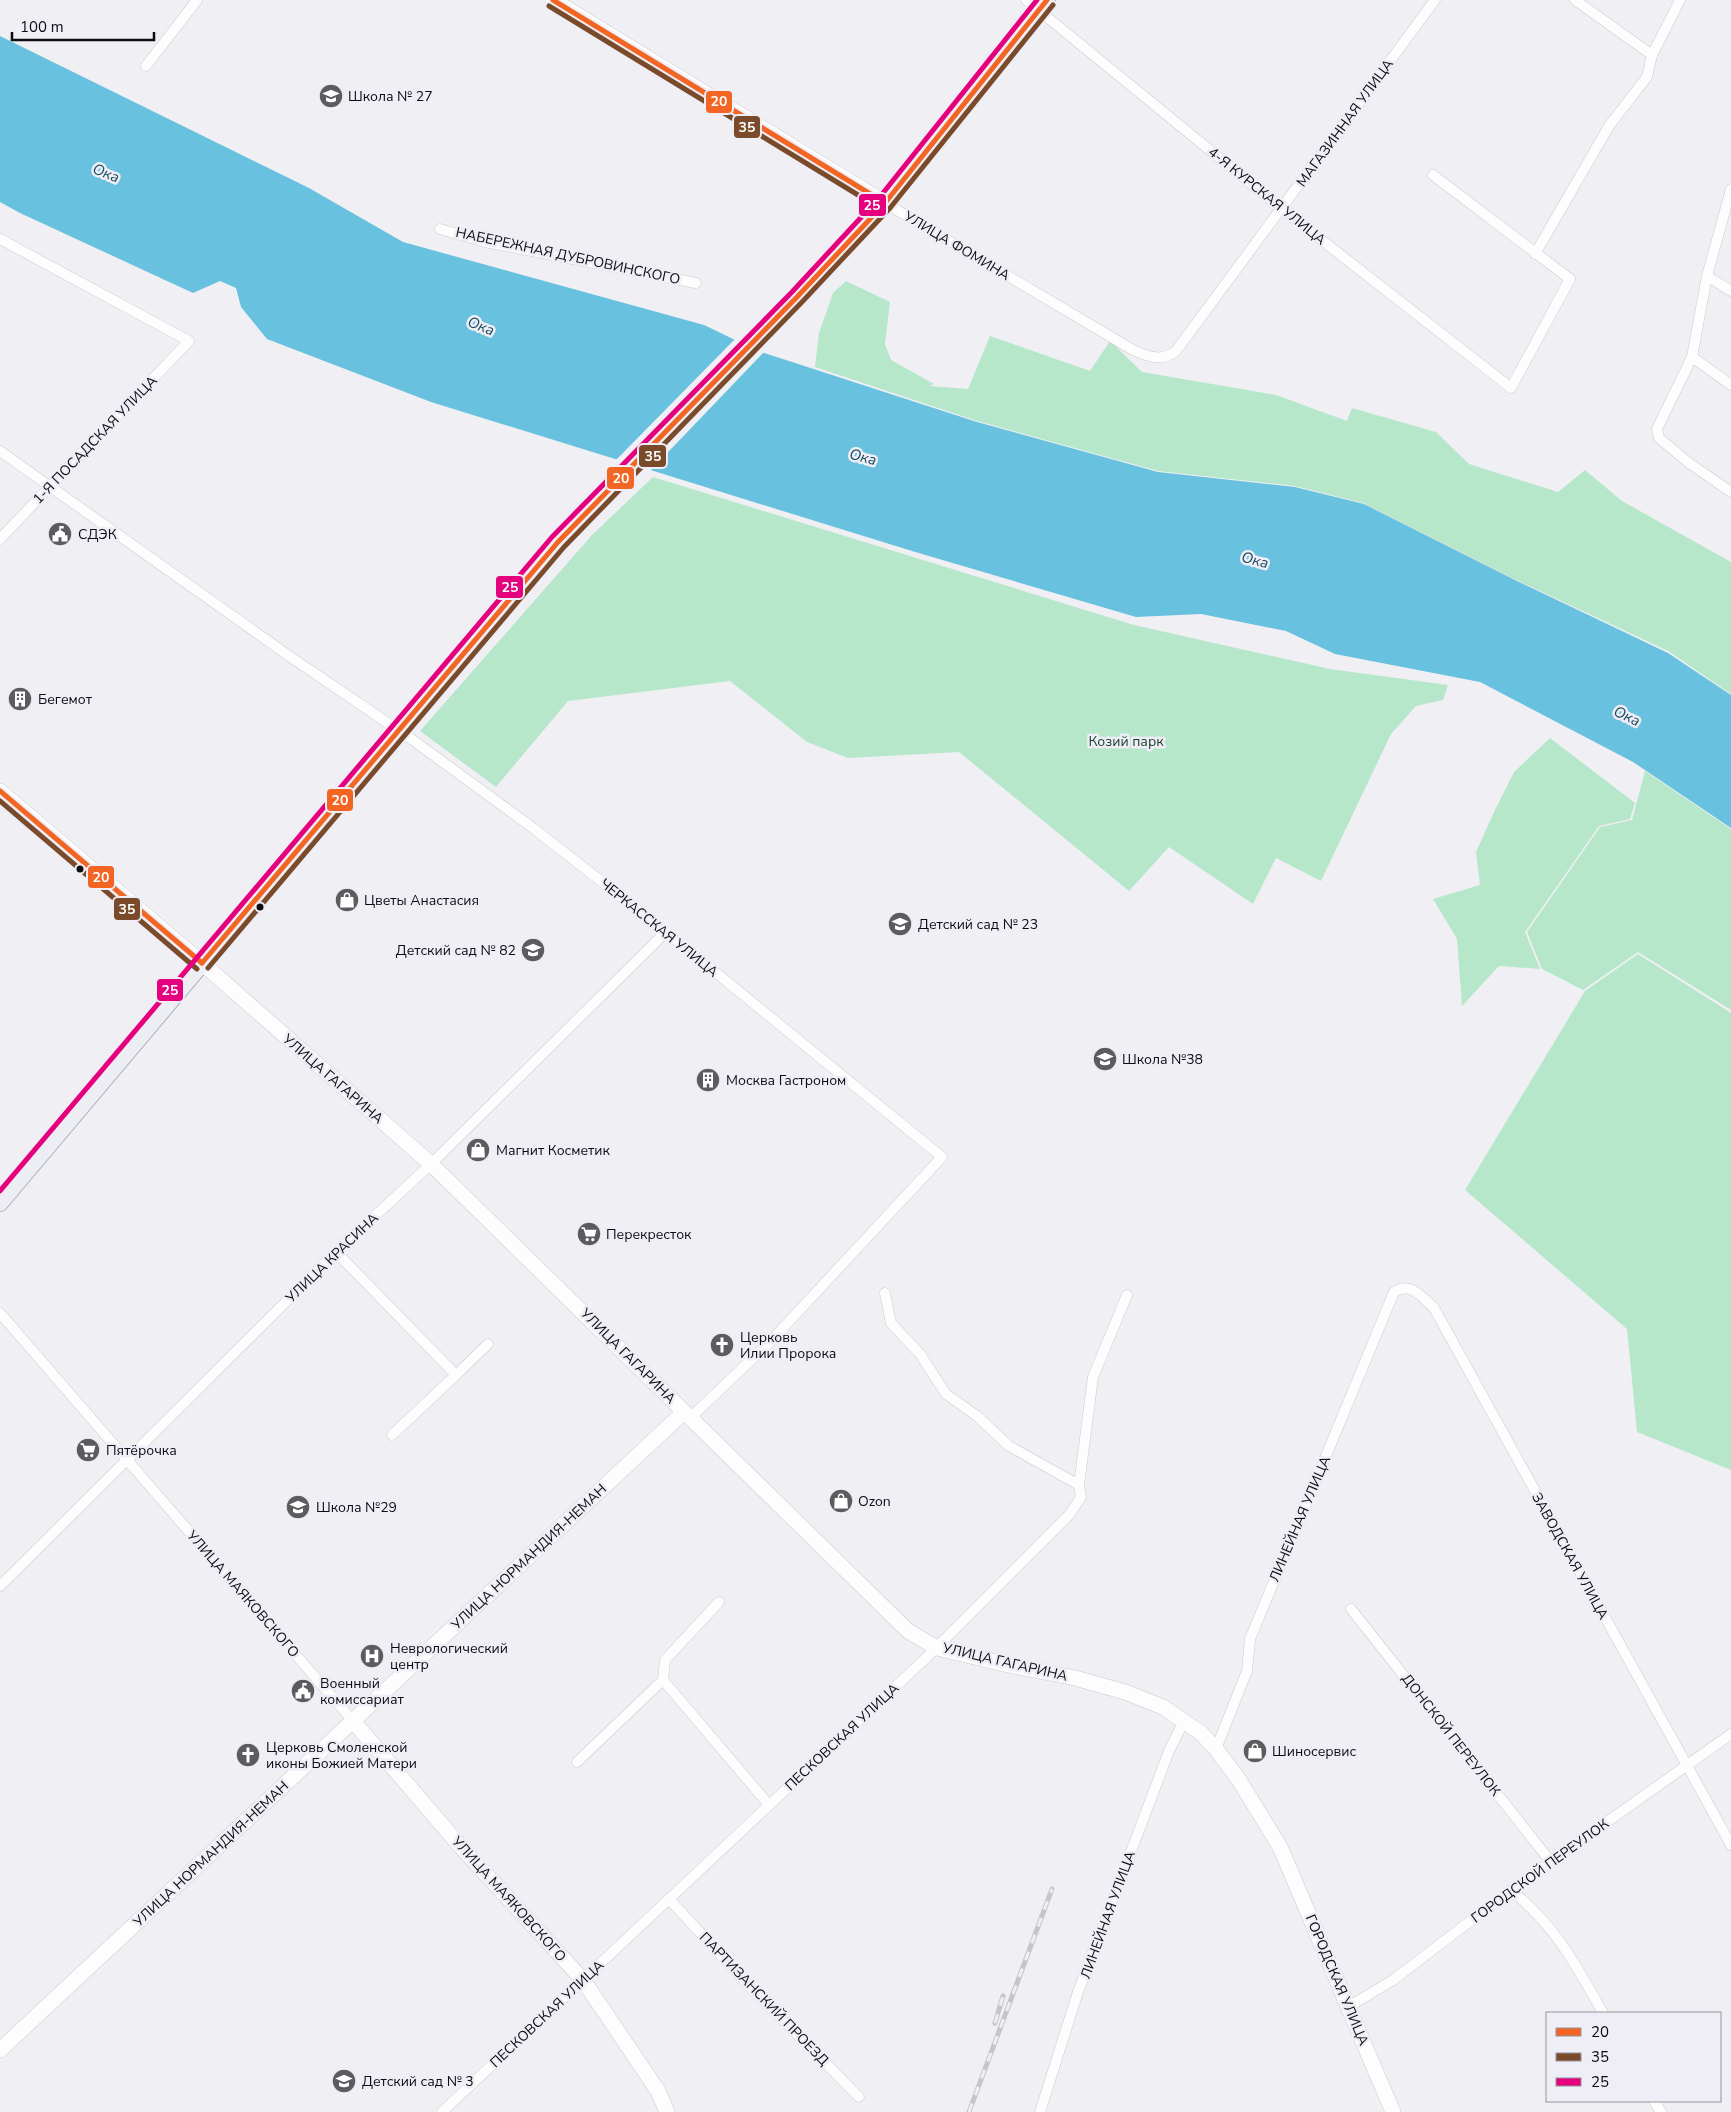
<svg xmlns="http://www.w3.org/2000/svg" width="1731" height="2112" font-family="'Nunito Sans',sans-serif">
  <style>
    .green { fill: #b7e7cb }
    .water { fill: #68c1de }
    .pier { fill: #f0eff4 }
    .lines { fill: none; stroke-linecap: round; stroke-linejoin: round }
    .street-casing { stroke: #cbcace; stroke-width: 11 }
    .secondary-casing { stroke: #cbcace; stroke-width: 16 }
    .primary-casing { stroke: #acb0bb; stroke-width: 18 }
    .street { stroke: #fdfdfd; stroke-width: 10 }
    .secondary { stroke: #fdfdfd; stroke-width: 15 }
    .primary { stroke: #eceef3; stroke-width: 16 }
    .rail-casing { stroke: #c6c6c7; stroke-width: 5 }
    .rail { stroke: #efedf6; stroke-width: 3; stroke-dasharray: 9; stroke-linecap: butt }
    .bus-1-casing { stroke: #efedf6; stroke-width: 9 }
    .bus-2-casing { stroke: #efedf6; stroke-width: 9 }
    .bus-3-casing { stroke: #efedf6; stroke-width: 9 }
    .bus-1 { stroke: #f26522; stroke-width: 5 }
    .bus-2 { stroke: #7a4b2a; stroke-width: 5 }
    .bus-3 { stroke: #e5007d; stroke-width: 5 }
    .bus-dot { fill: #0d0c0f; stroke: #efedf6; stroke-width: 2 }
    .labels { text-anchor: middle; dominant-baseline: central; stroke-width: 5; stroke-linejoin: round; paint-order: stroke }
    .poi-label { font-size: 14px; fill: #0d0c0f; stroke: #efedf6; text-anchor: start }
    .street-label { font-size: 14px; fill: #0d0c0f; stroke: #efedf6 }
    .park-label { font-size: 14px; fill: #163d26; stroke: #efedf6 }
    .water-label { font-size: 15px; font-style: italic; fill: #184b5c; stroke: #efedf6 }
    .line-badge { stroke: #efedf6; stroke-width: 2 }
    .badge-label { font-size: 14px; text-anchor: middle; font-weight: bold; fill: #fff }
  </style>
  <rect width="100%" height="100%" fill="#f0eff4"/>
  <g class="green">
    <polygon points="846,281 890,302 885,344 891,360 934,384 929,386 968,389 990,336 1090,371 1110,341 1142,372 1276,395 1347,421 1352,408 1436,432 1469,464 1558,492 1585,470 1622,501 1731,562 1731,694 1668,651 1510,577 1363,503 1295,486 1158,471 977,421 815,367 819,333 833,293"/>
    <polygon points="653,477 1134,625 1330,669 1448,685 1443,700 1416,706 1391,734 1321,881 1276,858 1253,904 1169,847 1129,891 959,752 848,758 807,742 730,681 568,701 496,787 420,731 592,535"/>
    <polygon points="1550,738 1635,803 1630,819 1599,826 1525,932 1540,969 1499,966 1462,1006 1457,939 1433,899 1480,885 1476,852 1495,810 1514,772"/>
    <polygon points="1645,771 1731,829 1731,1010 1638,952 1583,990 1542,969 1527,932 1600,827 1632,820"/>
    <polygon points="1638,954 1731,1013 1731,1470 1637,1432 1627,1329 1465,1190 1585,991"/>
  </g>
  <polygon class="water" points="0,36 309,188 403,242 704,325 758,351 977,422 1158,472 1295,487 1364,504 1517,581 1668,653 1731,695 1731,828 1633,762 1480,682 1335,654 1286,631 1201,614 1136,617 912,551 431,402 267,339 241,307 236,288 220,281 193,293 20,213 0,202"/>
  <polygon class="pier" points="736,338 765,351 650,471 615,461"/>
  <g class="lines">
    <g class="street-casing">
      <g id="street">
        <polyline points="1026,0 1282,209 1511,388 1570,279 1433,175"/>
        <polyline points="1575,0 1652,55"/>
        <polyline points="146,66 197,0"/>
        <polyline points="1731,189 1707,276 1692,357 1657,429 1659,438 1689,463 1731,492"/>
        <path d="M885,203L1133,350C1149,357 1162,362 1176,351L1435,0"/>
        <polyline points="440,229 485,242 696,283"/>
        <polyline points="0,239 189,341 0,539"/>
        <polyline points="1535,254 1609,126 1647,77 1652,55 1680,0"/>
        <polyline points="1707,276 1731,291"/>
        <polyline points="1692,357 1731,385"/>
        <polyline points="0,451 292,658 410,738 533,828 666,932 942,1157 769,1343 690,1418"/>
        <polyline points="336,1252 456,1375 392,1435"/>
        <polyline points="885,1293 891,1323 920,1354 946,1394 977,1416 1009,1446 1079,1485"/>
        <polyline points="0,1313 353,1721"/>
        <polyline points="456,1375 488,1344"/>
        <polyline points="0,1586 336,1252 431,1164 666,932"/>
        <polyline points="1351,1609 1551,1862"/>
        <polyline points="663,1680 769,1805"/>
        <path d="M1216,1749L1247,1671L1250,1639L1394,1292C1410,1281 1422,1297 1434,1308L1731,1845"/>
        <polyline points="577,1762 663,1680 665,1660 719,1602"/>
        <path d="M1511,1890C1556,1927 1575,1963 1603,2013"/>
        <polyline points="669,1899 753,1990 859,2097"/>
        <polyline points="1348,2007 1393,1980 1511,1890 1731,1734"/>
        <polyline points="1654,2101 1661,2112"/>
        <polyline points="442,2112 927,1657 1069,1515 1081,1497 1079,1485 1093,1377 1127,1295"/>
        <polyline points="1040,2112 1078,1992 1169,1751 1184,1721"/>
      </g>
    </g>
    <g class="secondary-casing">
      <g id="secondary">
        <polyline points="553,0 885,203"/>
        <polyline points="0,791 202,963 431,1164 908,1631 937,1648 1004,1664 1075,1678 1125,1692 1163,1707 1201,1733 1216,1749 1239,1780 1280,1847 1393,2112"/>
        <polyline points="353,1721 461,1847 583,1980 658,2091 667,2112"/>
        <polyline points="0,2050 684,1412"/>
      </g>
    </g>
    <g class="primary-casing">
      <polyline id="primary" points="0,1203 558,542 797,297 885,203 1047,0"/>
    </g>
    <use href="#street" class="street"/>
    <use href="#secondary" class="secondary"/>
    <use href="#primary" class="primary"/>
    <g class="rail-casing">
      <g id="rail">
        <polyline points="995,2023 1003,1996"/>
        <polyline points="969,2112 1052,1889"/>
      </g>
    </g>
    <use href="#rail" class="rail"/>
    <g class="bus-1-casing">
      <g id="bus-1">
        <polyline points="553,0 885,203"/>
        <polyline points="0,791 202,963"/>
        <polyline points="202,963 558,542 797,297 885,203 1047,0"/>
      </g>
    </g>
    <g class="bus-2-casing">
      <g id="bus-2">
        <polyline points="549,6 881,209"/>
        <polyline points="0,801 197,969"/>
        <polyline points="208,968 564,547 802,302 890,208 1053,5"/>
      </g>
    </g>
    <g class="bus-3-casing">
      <polyline id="bus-3" points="0,1191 552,537 792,292 879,198 1037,0"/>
    </g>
    <use href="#bus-1" class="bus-1"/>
    <use href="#bus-2" class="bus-2"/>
    <use href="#bus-3" class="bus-3"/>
  </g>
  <defs>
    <g id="school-disc" transform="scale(1.25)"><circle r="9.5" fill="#5c5b5f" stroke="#efedf6"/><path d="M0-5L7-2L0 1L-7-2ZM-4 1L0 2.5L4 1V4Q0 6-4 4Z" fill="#fff"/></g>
    <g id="civic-disc" transform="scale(1.25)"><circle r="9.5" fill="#5c5b5f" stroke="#efedf6"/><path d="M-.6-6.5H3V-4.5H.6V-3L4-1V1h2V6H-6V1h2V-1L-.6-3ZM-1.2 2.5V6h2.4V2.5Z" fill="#fff"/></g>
    <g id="building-disc" transform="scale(1.25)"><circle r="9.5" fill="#5c5b5f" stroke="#efedf6"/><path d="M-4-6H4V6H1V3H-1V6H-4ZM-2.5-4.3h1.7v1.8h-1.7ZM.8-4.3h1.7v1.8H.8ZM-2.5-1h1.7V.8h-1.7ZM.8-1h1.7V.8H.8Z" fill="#fff"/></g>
    <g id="shop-disc" transform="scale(1.25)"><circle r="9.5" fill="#5c5b5f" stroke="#efedf6"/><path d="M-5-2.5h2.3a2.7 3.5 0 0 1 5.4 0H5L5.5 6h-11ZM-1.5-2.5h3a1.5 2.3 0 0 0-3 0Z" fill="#fff"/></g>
    <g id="supermarket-disc" transform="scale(1.25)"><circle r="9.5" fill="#5c5b5f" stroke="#efedf6"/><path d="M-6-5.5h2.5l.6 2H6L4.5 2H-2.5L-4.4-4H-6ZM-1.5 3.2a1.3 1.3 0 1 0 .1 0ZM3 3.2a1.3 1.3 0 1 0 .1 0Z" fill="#fff"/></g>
    <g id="church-disc" transform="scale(1.25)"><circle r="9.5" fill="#5c5b5f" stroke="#efedf6"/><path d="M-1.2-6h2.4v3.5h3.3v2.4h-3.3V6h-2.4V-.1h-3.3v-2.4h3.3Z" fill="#fff"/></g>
    <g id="hospital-disc" transform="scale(1.25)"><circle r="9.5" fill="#5c5b5f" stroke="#efedf6"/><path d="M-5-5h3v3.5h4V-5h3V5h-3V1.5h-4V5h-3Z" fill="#fff"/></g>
  </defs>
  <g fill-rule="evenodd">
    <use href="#school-disc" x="331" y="96"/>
    <use href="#civic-disc" x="60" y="534"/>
    <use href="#building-disc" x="20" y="699"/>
    <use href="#shop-disc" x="347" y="900"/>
    <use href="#school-disc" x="900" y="924"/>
    <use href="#school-disc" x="533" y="950"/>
    <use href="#school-disc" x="1105" y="1059"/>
    <use href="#building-disc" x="708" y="1080"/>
    <use href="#shop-disc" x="478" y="1150"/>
    <use href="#supermarket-disc" x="589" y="1234"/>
    <use href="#church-disc" x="722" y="1345"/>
    <use href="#supermarket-disc" x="88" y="1450"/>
    <use href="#shop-disc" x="841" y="1501"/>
    <use href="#school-disc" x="298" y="1507"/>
    <use href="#hospital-disc" x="372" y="1656"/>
    <use href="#civic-disc" x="303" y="1691"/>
    <use href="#shop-disc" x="1255" y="1751"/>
    <use href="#church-disc" x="248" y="1755"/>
    <use href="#school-disc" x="344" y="2081"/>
  </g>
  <g class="bus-dot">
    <circle cx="80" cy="869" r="4.5"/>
    <circle cx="260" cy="907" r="4.5"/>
  </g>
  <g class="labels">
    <g class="poi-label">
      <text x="348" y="96">Школа № 27</text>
      <text x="78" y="534">СДЭК</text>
      <text x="38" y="699">Бегемот</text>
      <text x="364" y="900">Цветы Анастасия</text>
      <text x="918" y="924">Детский сад № 23</text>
      <text x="516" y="950" text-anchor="end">Детский сад № 82</text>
      <text x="1122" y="1059">Школа №38</text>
      <text x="726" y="1080">Москва Гастроном</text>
      <text x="496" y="1150">Магнит Косметик</text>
      <text x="606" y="1234">Перекресток</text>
      <text x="740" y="1337">Церковь<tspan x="740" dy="16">Илии Пророка</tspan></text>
      <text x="106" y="1450">Пятёрочка</text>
      <text x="858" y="1501">Ozon</text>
      <text x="316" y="1507">Школа №29</text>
      <text x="390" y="1648">Неврологический<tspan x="390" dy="16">центр</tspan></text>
      <text x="320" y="1683">Военный<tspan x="320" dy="16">комиссариат</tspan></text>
      <text x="266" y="1747">Церковь Смоленской<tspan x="266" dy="16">иконы Божией Матери</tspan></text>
      <text x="1272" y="1751">Шиносервис</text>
      <text x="362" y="2081">Детский сад № 3</text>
    </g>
    <g class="street-label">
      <text transform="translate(1345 123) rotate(-54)">МАГАЗИННАЯ УЛИЦА</text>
      <text transform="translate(1267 196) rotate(39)">4-Я КУРСКАЯ УЛИЦА</text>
      <text transform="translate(957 246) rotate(31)">УЛИЦА ФОМИНА</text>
      <text transform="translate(568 256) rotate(12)">НАБЕРЕЖНАЯ ДУБРОВИНСКОГО</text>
      <text transform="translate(95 440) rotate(-46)">1-Я ПОСАДСКАЯ УЛИЦА</text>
      <text transform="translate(659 928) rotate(39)">ЧЕРКАССКАЯ УЛИЦА</text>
      <text transform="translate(333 1079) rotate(41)">УЛИЦА ГАГАРИНА</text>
      <text transform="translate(332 1258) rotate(-44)">УЛИЦА КРАСИНА</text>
      <text transform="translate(628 1356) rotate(45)">УЛИЦА ГАГАРИНА</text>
      <text transform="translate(1300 1519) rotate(-67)">ЛИНЕЙНАЯ УЛИЦА</text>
      <text transform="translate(1570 1556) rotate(61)">ЗАВОДСКАЯ УЛИЦА</text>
      <text transform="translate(529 1557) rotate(-43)">УЛИЦА НОРМАНДИЯ-НЕМАН</text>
      <text transform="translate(243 1594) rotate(49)">УЛИЦА МАЯКОВСКОГО</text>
      <text transform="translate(1005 1662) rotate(13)">УЛИЦА ГАГАРИНА</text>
      <text transform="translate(1451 1735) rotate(52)">ДОНСКОЙ ПЕРЕУЛОК</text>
      <text transform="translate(842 1737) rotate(-43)">ПЕСКОВСКАЯ УЛИЦА</text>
      <text transform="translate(211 1854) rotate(-43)">УЛИЦА НОРМАНДИЯ-НЕМАН</text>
      <text transform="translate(1540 1871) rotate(-36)">ГОРОДСКОЙ ПЕРЕУЛОК</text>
      <text transform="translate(509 1899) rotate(48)">УЛИЦА МАЯКОВСКОГО</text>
      <text transform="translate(1108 1915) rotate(-70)">ЛИНЕЙНАЯ УЛИЦА</text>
      <text transform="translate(1337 1980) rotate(67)">ГОРОДСКАЯ УЛИЦА</text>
      <text transform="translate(764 1999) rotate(46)">ПАРТИЗАНСКИЙ ПРОЕЗД</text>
      <text transform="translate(547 2014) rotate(-43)">ПЕСКОВСКАЯ УЛИЦА</text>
    </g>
    <g class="park-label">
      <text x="1126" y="741">Козий парк</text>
    </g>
    <g class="water-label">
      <text transform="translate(106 173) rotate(22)">Ока</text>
      <text transform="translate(481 326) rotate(22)">Ока</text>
      <text transform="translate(863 457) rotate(15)">Ока</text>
      <text transform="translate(1255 560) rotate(15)">Ока</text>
      <text transform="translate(1627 716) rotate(25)">Ока</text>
    </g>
  </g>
  <g class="line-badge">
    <rect x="705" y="90" width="28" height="24" rx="5" fill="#f26522"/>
    <rect x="733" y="115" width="28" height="24" rx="5" fill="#7a4b2a"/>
    <rect x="858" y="193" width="29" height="24" rx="5" fill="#e5007d"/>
    <rect x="638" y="444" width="29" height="24" rx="5" fill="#7a4b2a"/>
    <rect x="606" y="466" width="29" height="24" rx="5" fill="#f26522"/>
    <rect x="495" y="575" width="29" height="24" rx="5" fill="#e5007d"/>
    <rect x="326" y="788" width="28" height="24" rx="5" fill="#f26522"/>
    <rect x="87" y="865" width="28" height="24" rx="5" fill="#f26522"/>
    <rect x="113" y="897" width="28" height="24" rx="5" fill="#7a4b2a"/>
    <rect x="156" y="978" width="28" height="24" rx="5" fill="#e5007d"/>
  </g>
  <g class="badge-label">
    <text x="719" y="106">20</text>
    <text x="747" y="132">35</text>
    <text x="872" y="210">25</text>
    <text x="653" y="461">35</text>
    <text x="621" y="483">20</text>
    <text x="510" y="592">25</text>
    <text x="340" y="805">20</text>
    <text x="101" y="882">20</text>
    <text x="127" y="914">35</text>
    <text x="170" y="995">25</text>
  </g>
  <rect x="1546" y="2012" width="175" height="90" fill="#efedf6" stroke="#95939a"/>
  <rect x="1556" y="2028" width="25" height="8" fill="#f26522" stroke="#95939a"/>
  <text x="1591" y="2037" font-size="15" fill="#0d0c0f">20</text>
  <rect x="1556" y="2053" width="25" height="8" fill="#7a4b2a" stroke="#95939a"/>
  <text x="1591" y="2062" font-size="15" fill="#0d0c0f">35</text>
  <rect x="1556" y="2078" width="25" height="8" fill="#e5007d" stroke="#95939a"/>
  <text x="1591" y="2087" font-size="15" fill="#0d0c0f">25</text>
  <path d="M12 32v8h142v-8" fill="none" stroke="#0d0c0f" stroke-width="2.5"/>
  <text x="20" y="32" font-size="15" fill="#0d0c0f" stroke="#efedf6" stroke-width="4" paint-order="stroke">100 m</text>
</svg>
